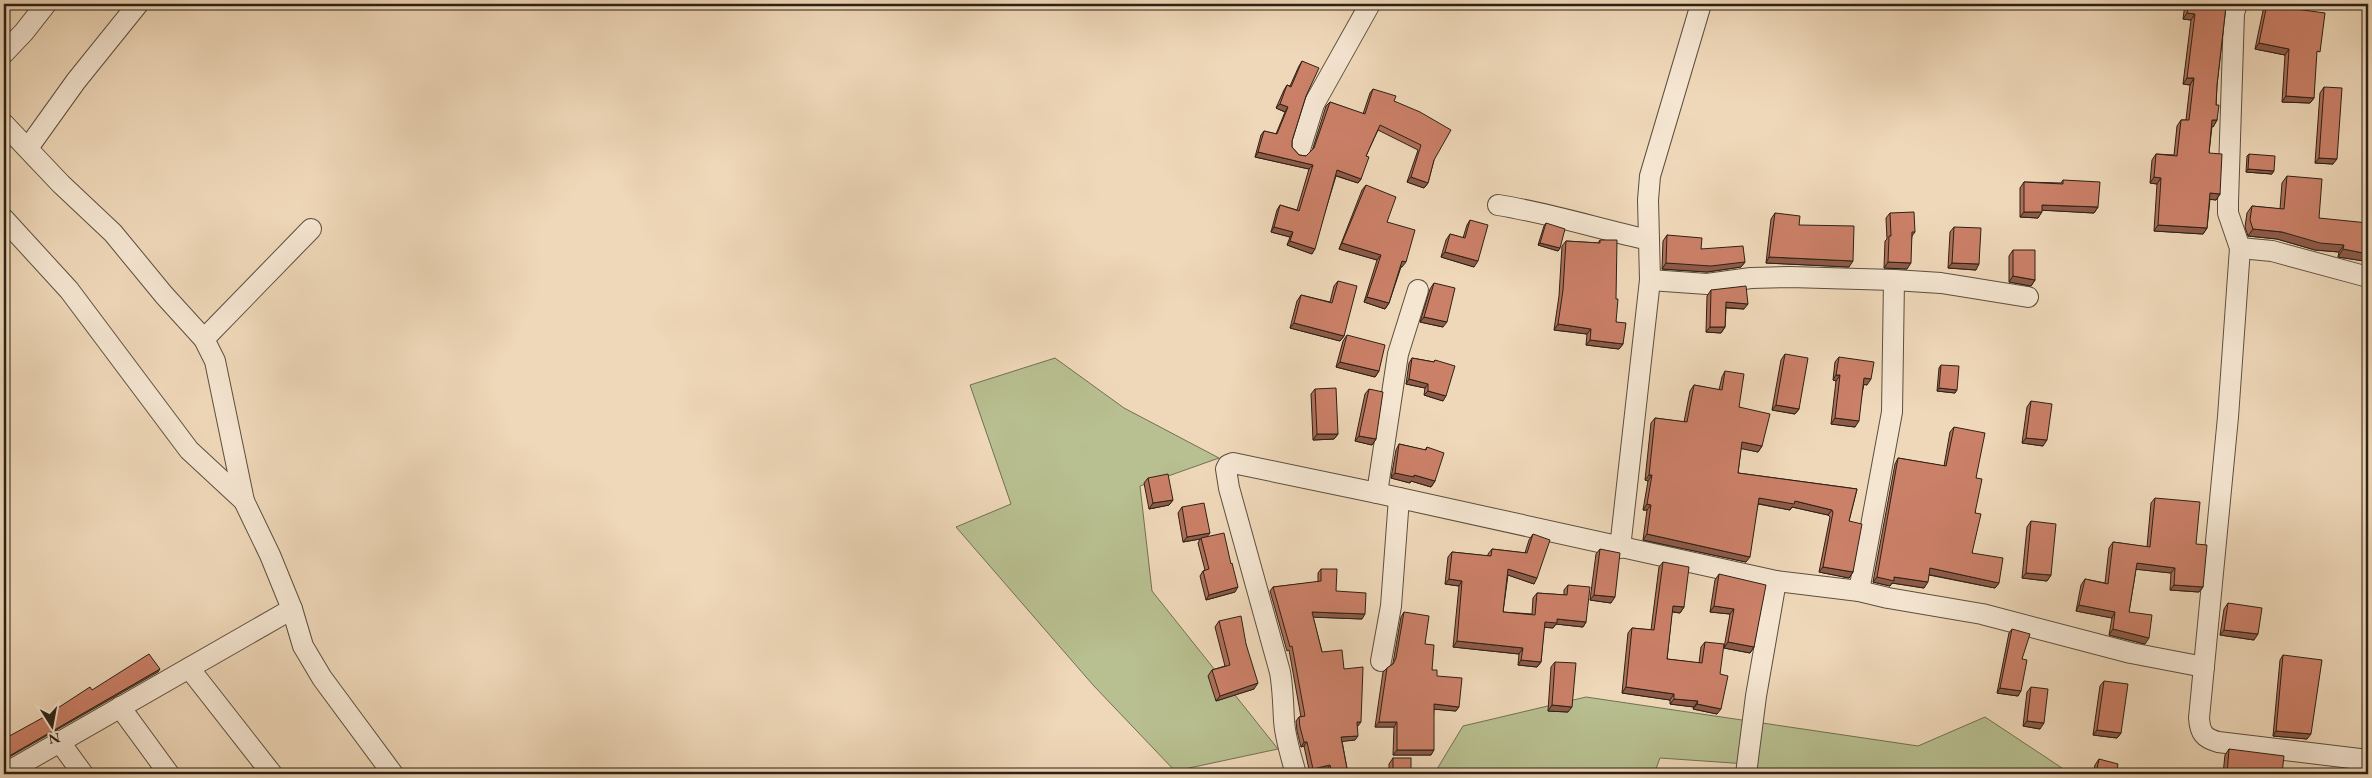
<svg xmlns="http://www.w3.org/2000/svg" width="2372" height="778" font-family="'EB Garamond',serif">
  <style>
    .green { fill: #b8bf90; stroke: #727052 }
    .lines { fill: none; stroke-linecap: round; stroke-linejoin: round }
    .minor-casing { stroke: #5c4f3e; stroke-width: 22 }
    .minor { stroke: #f5e6d2; stroke-width: 20 }
    .wall { fill: #af6e59; stroke: #2b2115 }
    .shaded-wall { fill: #8e5a49; stroke: #2b2115 }
    .building { fill: #cb8068; stroke: #2b2115 }
  </style>
  <rect width="100%" height="100%" fill="#efd8b9"/>
  <filter id="stains"><feTurbulence type="fractalNoise" baseFrequency=".004" numOctaves="4"/><feColorMatrix values="0 0 0 0 .2 0 0 0 0 .09 0 0 0 0 .02 0 0 0 .5 -.17"/></filter>
  <radialGradient id="worn" r=".72"><stop offset=".6" stop-color="#630" stop-opacity="0"/><stop offset="1" stop-color="#630" stop-opacity=".3"/></radialGradient>
  <g class="green">
    <polygon points="1055,358 1124,408 1219,458 1140,486 1152,591 1278,749 1175,771 1093,685 956,527 1011,504 970,385"/>
    <polygon points="1586,697 1918,746 1985,717 2062,768 2067,774 1747,774 1747,764 1660,758 1654,774 1434,774 1463,726"/>
  </g>
  <g class="lines">
    <g class="minor-casing">
      <g id="minor">
        <path d="M2237,4L2234,13L2228,202V213L2240,248L2228,417L2199,718C2200,733 2204,738 2218,742L2368,760"/>
        <polyline points="4,53 24,32 46,4"/>
        <polyline points="4,124 61,184 113,233 164,295 204,339 215,361 244,501 270,555 292,609 303,646 322,678 393,774"/>
        <polyline points="28,148 76,81 138,4"/>
        <polyline points="1300,149 1314,104 1370,4"/>
        <path d="M1498,205C1549,213 1599,229 1649,240"/>
        <polyline points="4,219 69,290 189,450 244,501"/>
        <polyline points="2240,248 2272,251 2368,277"/>
        <polyline points="1650,280 1707,284 1751,278 1790,277 1894,280 1941,283 2028,297"/>
        <polyline points="204,339 311,229"/>
        <polyline points="1377,493 1398,354 1418,290"/>
        <polyline points="1620,548 1650,280 1648,200 1650,176 1701,4"/>
        <polyline points="1859,591 1892,412 1894,280"/>
        <polyline points="1381,661 1391,606 1399,498"/>
        <polyline points="189,668 272,774"/>
        <polyline points="120,707 169,774"/>
        <polyline points="59,741 83,774"/>
        <polyline points="4,774 292,609"/>
        <path d="M1296,774C1291,756 1285,738 1284,720C1283,703 1283,689 1280,672L1229,488L1226,469L1228,465L1233,463L1377,493L1776,581L1859,591L1888,598L1982,614L2131,653L2204,667"/>
        <polyline points="1746,774 1756,696 1776,581"/>
      </g>
    </g>
    <use href="#minor" class="minor"/>
  </g>
  <g class="wall">
    <polygon points="2185,4 2227,4 2226,6 2217,85 2216,105 2217,120 2213,127 2212,126 2209,153 2220,194 2216,200 2210,199 2207,228 2203,234 2154,231 2157,184 2150,183 2152,160 2156,154 2174,155 2177,126 2181,120 2186,120 2190,85 2183,84 2191,20 2183,19"/>
    <polygon points="2265,4 2283,4 2288,8 2314,98 2310,103 2282,102 2285,55 2255,49 2264,6"/>
    <polygon points="1302,61 1306,96 1292,141 1292,147 1299,155 1306,156 1312,151 1326,106 1330,102 1363,114 1370,93 1373,89 1394,101 1434,160 1428,183 1424,188 1407,182 1418,150 1378,130 1366,156 1361,179 1358,183 1336,176 1312,254 1287,245 1290,237 1271,232 1277,210 1280,205 1297,210 1309,169 1255,157 1261,135 1264,131 1276,134 1285,112 1276,108 1284,90 1287,85 1290,86 1299,66"/>
    <polygon points="2324,87 2333,164 2315,163 2320,93"/>
    <polygon points="2249,154 2272,174 2246,172 2247,156"/>
    <polygon points="2287,176 2319,218 2364,261 2338,257 2339,252 2315,250 2277,239 2248,236 2245,227 2247,213 2252,206 2280,209 2282,183"/>
    <polygon points="2063,180 2098,207 2094,213 2042,210 2038,218 2020,217 2020,188 2024,182 2061,183"/>
    <polygon points="1366,185 1387,222 1402,267 1401,267 1389,303 1385,309 1364,302 1377,260 1339,249 1362,190"/>
    <polygon points="1775,213 1799,225 1849,267 1766,263 1771,219"/>
    <polygon points="1890,213 1915,232 1912,236 1907,269 1884,268 1885,241 1887,239 1886,218"/>
    <polygon points="1470,220 1474,267 1441,257 1446,240 1450,234 1463,238 1467,225"/>
    <polygon points="1546,223 1560,248 1558,251 1538,245 1544,226"/>
    <polygon points="1954,227 1976,270 1948,268 1950,232"/>
    <polygon points="1667,235 1701,249 1745,262 1741,267 1707,272 1662,269 1663,241"/>
    <polygon points="1600,240 1616,322 1623,344 1619,349 1586,345 1587,334 1554,330 1559,296 1562,246 1566,241 1598,243"/>
    <polygon points="2013,250 2035,280 2031,286 2009,282 2009,256"/>
    <polygon points="1338,281 1344,336 1340,341 1290,328 1297,301 1301,295 1330,302 1334,286"/>
    <polygon points="1434,283 1443,327 1420,322 1430,289"/>
    <polygon points="1711,290 1744,309 1726,308 1725,327 1721,333 1706,332 1707,296"/>
    <polygon points="1347,335 1379,371 1375,377 1336,367 1343,341"/>
    <polygon points="1785,354 1799,409 1795,414 1772,410 1781,360"/>
    <polygon points="1839,357 1867,385 1864,384 1855,427 1831,424 1836,381 1833,380 1835,362"/>
    <polygon points="1412,358 1434,362 1435,360 1443,401 1424,395 1425,388 1406,384 1409,363"/>
    <polygon points="1941,365 1955,393 1937,391 1939,368"/>
    <polygon points="1725,371 1739,407 1762,446 1758,452 1741,448 1738,473 1857,489 1849,521 1853,572 1849,578 1819,572 1830,517 1828,515 1792,507 1790,510 1758,504 1746,562 1643,540 1647,510 1643,510 1648,481 1645,480 1651,423 1655,418 1684,422 1690,391 1694,385 1719,390 1722,377"/>
    <polygon points="1315,389 1338,434 1334,439 1313,440 1311,394"/>
    <polygon points="1369,389 1376,439 1372,445 1355,441 1365,394"/>
    <polygon points="2031,401 2043,446 2022,443 2027,407"/>
    <polygon points="1954,427 1976,478 1975,513 1972,553 1999,583 1995,588 1929,575 1924,588 1892,583 1890,586 1873,582 1895,464 1898,458 1944,466 1950,432"/>
    <polygon points="1399,444 1425,450 1427,447 1435,481 1431,487 1411,481 1410,483 1391,478 1396,450"/>
    <polygon points="1148,478 1173,500 1169,505 1149,509 1144,483"/>
    <polygon points="2155,498 2196,544 2203,587 2199,592 2170,590 2171,573 2136,569 2129,612 2145,644 2109,635 2112,618 2076,611 2081,585 2085,579 2105,583 2109,548 2113,542 2147,547 2151,503"/>
    <polygon points="1182,507 1207,537 1235,592 1206,600 1200,576 1203,571 1205,570 1198,543 1200,539 1183,542 1178,513"/>
    <polygon points="2031,521 2051,575 2047,581 2022,578 2027,527"/>
    <polygon points="1533,534 1534,584 1508,575 1503,612 1532,614 1533,598 1537,593 1564,595 1564,590 1568,585 1586,622 1583,627 1556,624 1553,628 1544,627 1541,662 1537,667 1518,665 1519,654 1453,647 1459,586 1445,584 1448,557 1452,552 1488,556 1488,554 1492,549 1525,553 1529,540"/>
    <polygon points="1600,549 1611,603 1590,600 1596,554"/>
    <polygon points="1663,562 1684,607 1680,613 1672,612 1667,659 1699,663 1701,647 1705,642 1720,674 1717,714 1693,709 1694,707 1670,704 1670,700 1622,693 1628,633 1632,628 1651,630 1659,567"/>
    <polygon points="1321,569 1336,591 1362,619 1313,617 1322,652 1344,669 1358,726 1357,726 1355,740 1342,741 1348,774 1328,774 1327,770 1310,774 1304,746 1301,747 1297,731 1296,721 1299,717 1301,717 1289,650 1287,651 1270,591 1273,587 1318,582 1318,573"/>
    <polygon points="1719,574 1754,647 1750,653 1724,648 1730,614 1710,612 1715,580"/>
    <polygon points="2228,603 2254,640 2220,635 2224,609"/>
    <polygon points="1404,612 1425,644 1432,670 1437,676 1456,711 1434,709 1431,755 1393,755 1394,727 1375,727 1383,672 1387,668 1392,665 1393,663 1401,617"/>
    <polygon points="1219,621 1246,644 1254,689 1216,701 1208,676 1212,670 1225,666 1215,627"/>
    <polygon points="2012,629 2022,659 2018,696 1997,693 2009,633"/>
    <polygon points="2283,655 2307,739 2273,736 2280,660"/>
    <polygon points="1555,662 1568,712 1548,711 1551,667"/>
    <polygon points="2104,681 2121,733 2117,738 2093,735 2100,686"/>
    <polygon points="2031,687 2040,729 2023,726 2027,692"/>
    <polygon points="2229,749 2282,773 2302,774 2223,774 2225,755"/>
    <polygon points="1393,758 1411,774 1389,774 1389,764"/>
    <polygon points="2099,759 2116,774 2093,774 2095,765"/>
  </g>
  <g class="shaded-wall">
    <polygon points="2187,13 2195,14 2191,20 2183,19"/>
    <polygon points="2259,43 2289,49 2285,55 2255,49"/>
    <polygon points="2187,78 2194,78 2190,85 2183,84"/>
    <polygon points="2286,96 2314,98 2310,103 2282,102"/>
    <polygon points="1280,104 1288,107 1285,112 1276,108"/>
    <polygon points="2212,120 2217,120 2213,127 2208,126"/>
    <polygon points="1258,152 1313,165 1309,169 1255,157"/>
    <polygon points="2319,158 2337,159 2333,164 2315,163"/>
    <polygon points="2248,169 2274,171 2272,174 2246,172"/>
    <polygon points="1337,170 1361,179 1358,183 1334,175"/>
    <polygon points="1411,177 1428,183 1424,188 1407,182"/>
    <polygon points="2154,177 2161,178 2157,184 2150,183"/>
    <polygon points="2210,193 2220,194 2216,200 2206,199"/>
    <polygon points="2042,205 2098,207 2094,213 2038,210"/>
    <polygon points="2024,212 2042,212 2038,218 2020,217"/>
    <polygon points="2158,225 2207,228 2203,234 2154,231"/>
    <polygon points="1274,227 1293,232 1290,237 1271,232"/>
    <polygon points="2253,229 2282,232 2344,245 2339,252 2315,250 2277,239 2248,236"/>
    <polygon points="1290,241 1315,249 1312,254 1287,245"/>
    <polygon points="1342,243 1381,255 1377,260 1339,249"/>
    <polygon points="1540,243 1560,248 1558,251 1538,245"/>
    <polygon points="2343,249 2368,254 2364,261 2338,257"/>
    <polygon points="1445,252 1478,261 1474,267 1441,257"/>
    <polygon points="1769,257 1853,261 1849,267 1766,263"/>
    <polygon points="1402,261 1406,262 1402,267 1399,266"/>
    <polygon points="1745,262 1741,267 1707,272 1662,269 1666,263"/>
    <polygon points="1888,262 1911,263 1907,269 1884,268"/>
    <polygon points="1952,263 1979,264 1976,270 1948,268"/>
    <polygon points="2013,276 2035,280 2031,286 2009,282"/>
    <polygon points="1367,297 1389,303 1385,309 1364,302"/>
    <polygon points="1726,302 1748,304 1744,309 1722,307"/>
    <polygon points="1424,317 1447,322 1443,327 1420,322"/>
    <polygon points="1294,323 1344,336 1340,341 1290,328"/>
    <polygon points="1558,324 1591,329 1587,334 1554,330"/>
    <polygon points="1710,327 1725,327 1721,333 1706,332"/>
    <polygon points="1590,340 1623,344 1619,349 1586,345"/>
    <polygon points="1340,362 1379,371 1375,377 1336,367"/>
    <polygon points="1836,375 1840,375 1836,381 1833,380"/>
    <polygon points="1864,378 1871,379 1867,385 1860,384"/>
    <polygon points="1409,379 1428,384 1425,388 1406,384"/>
    <polygon points="1939,388 1957,390 1955,393 1937,391"/>
    <polygon points="1428,391 1446,396 1443,401 1424,395"/>
    <polygon points="1776,405 1799,409 1795,414 1772,410"/>
    <polygon points="1835,418 1859,421 1855,427 1831,424"/>
    <polygon points="1317,434 1338,434 1334,439 1313,440"/>
    <polygon points="1359,436 1376,439 1372,445 1355,441"/>
    <polygon points="2026,438 2047,440 2043,446 2022,443"/>
    <polygon points="1742,442 1762,446 1758,452 1738,448"/>
    <polygon points="1395,473 1414,475 1435,481 1431,487 1411,481 1410,483 1391,478"/>
    <polygon points="1649,475 1652,475 1648,481 1645,480"/>
    <polygon points="1759,498 1795,501 1832,510 1828,515 1792,507 1790,510 1755,503"/>
    <polygon points="1173,500 1169,505 1149,509 1153,503"/>
    <polygon points="1647,504 1651,505 1647,510 1643,510"/>
    <polygon points="1210,533 1206,538 1183,542 1187,537"/>
    <polygon points="1647,534 1750,557 1746,562 1643,540"/>
    <polygon points="2137,563 2175,568 2171,573 2133,569"/>
    <polygon points="1823,567 1853,572 1849,578 1819,572"/>
    <polygon points="1930,568 1999,583 1995,588 1926,574"/>
    <polygon points="1508,569 1537,578 1534,584 1505,574"/>
    <polygon points="2026,573 2051,575 2047,581 2022,578"/>
    <polygon points="1877,577 1894,577 1928,582 1924,588 1892,583 1890,586 1873,582"/>
    <polygon points="1449,579 1462,581 1459,586 1445,584"/>
    <polygon points="2174,585 2203,587 2199,592 2170,590"/>
    <polygon points="1238,587 1235,592 1206,600 1209,595"/>
    <polygon points="1594,595 1615,597 1611,603 1590,600"/>
    <polygon points="2079,605 2115,612 2112,618 2076,611"/>
    <polygon points="1673,606 1684,607 1680,613 1669,611"/>
    <polygon points="1714,606 1734,609 1730,614 1710,612"/>
    <polygon points="1312,612 1365,614 1362,619 1309,617"/>
    <polygon points="1557,619 1586,622 1583,627 1556,624 1553,628 1541,627 1545,622"/>
    <polygon points="2113,629 2149,638 2145,644 2109,635"/>
    <polygon points="2224,630 2258,634 2254,640 2220,635"/>
    <polygon points="1457,641 1523,648 1519,654 1453,647"/>
    <polygon points="1728,642 1754,647 1750,653 1724,648"/>
    <polygon points="1521,660 1541,662 1537,667 1518,665"/>
    <polygon points="160,669 158,672 4,760 4,759"/>
    <polygon points="1258,683 1254,689 1216,701 1220,696"/>
    <polygon points="1626,687 1674,694 1670,700 1622,693"/>
    <polygon points="2000,688 2021,691 2018,696 1997,693"/>
    <polygon points="1674,699 1698,701 1694,707 1670,704"/>
    <polygon points="1434,704 1459,707 1456,711 1431,709"/>
    <polygon points="1697,704 1721,709 1717,714 1693,709"/>
    <polygon points="1552,705 1572,707 1568,712 1548,711"/>
    <polygon points="2027,721 2044,723 2040,729 2023,726"/>
    <polygon points="1357,722 1361,722 1358,726 1354,726"/>
    <polygon points="1379,722 1397,722 1394,727 1375,727"/>
    <polygon points="2097,730 2121,733 2117,738 2093,735"/>
    <polygon points="2276,731 2311,734 2307,739 2273,736"/>
    <polygon points="1358,736 1355,740 1338,742 1341,737"/>
    <polygon points="1304,742 1307,742 1304,746 1301,747"/>
    <polygon points="1397,750 1434,750 1431,755 1393,755"/>
    <polygon points="1330,765 1327,770 1310,774 1313,769"/>
  </g>
  <g class="building">
    <polygon points="2189,4 2227,4 2226,6 2217,85 2216,105 2219,105 2217,120 2212,120 2209,153 2222,154 2220,194 2210,193 2207,228 2158,225 2161,178 2154,177 2156,154 2177,156 2181,120 2189,120 2194,78 2187,78 2195,14 2187,13"/>
    <polygon points="2267,4 2283,4 2289,5 2288,8 2325,13 2320,52 2317,51 2314,98 2286,96 2289,49 2259,43"/>
    <polygon points="1302,61 1319,68 1306,96 1292,141 1292,147 1299,155 1306,156 1314,148 1330,102 1365,114 1373,89 1396,96 1394,101 1420,112 1451,130 1434,160 1428,183 1411,177 1421,145 1380,125 1366,156 1369,157 1361,179 1337,170 1315,249 1290,241 1293,232 1274,227 1280,205 1299,211 1313,165 1258,152 1264,131 1277,134 1288,107 1280,104 1287,85 1291,87"/>
    <polygon points="2324,87 2342,88 2337,159 2319,158"/>
    <polygon points="2249,154 2275,156 2274,171 2248,169"/>
    <polygon points="2287,176 2322,179 2319,218 2368,223 2368,254 2343,249 2344,245 2320,243 2282,232 2253,229 2250,220 2252,206 2284,209"/>
    <polygon points="2063,180 2100,182 2098,207 2042,205 2042,212 2024,212 2024,182 2063,184"/>
    <polygon points="1366,185 1396,197 1387,222 1415,230 1406,262 1402,261 1389,303 1367,297 1381,255 1342,243"/>
    <polygon points="1914,212 1915,232 1912,232 1911,263 1888,262 1889,236 1891,236 1890,213"/>
    <polygon points="1775,213 1800,216 1799,225 1854,226 1853,261 1769,257"/>
    <polygon points="1470,220 1488,225 1478,261 1445,252 1450,234 1465,238"/>
    <polygon points="1546,223 1565,229 1560,248 1540,243"/>
    <polygon points="1954,227 1981,228 1979,264 1952,263"/>
    <polygon points="1667,235 1702,238 1701,249 1743,246 1745,262 1711,266 1666,263"/>
    <polygon points="1600,240 1617,240 1616,299 1618,299 1616,322 1626,323 1623,344 1590,340 1591,329 1558,324 1563,290 1566,241 1600,243"/>
    <polygon points="2013,250 2035,250 2035,280 2013,276"/>
    <polygon points="1338,281 1357,286 1344,336 1294,323 1301,295 1332,303"/>
    <polygon points="1434,283 1455,288 1447,322 1424,317"/>
    <polygon points="1746,286 1748,304 1726,302 1725,327 1710,327 1711,290"/>
    <polygon points="1347,335 1385,345 1379,371 1340,362"/>
    <polygon points="1785,354 1808,358 1799,409 1776,405"/>
    <polygon points="1839,357 1874,362 1871,379 1864,378 1859,421 1835,418 1840,375 1836,375"/>
    <polygon points="1412,358 1434,362 1435,360 1455,366 1446,396 1428,391 1428,384 1409,379"/>
    <polygon points="1941,365 1959,366 1957,390 1939,388"/>
    <polygon points="1725,371 1744,374 1739,407 1770,414 1762,446 1742,442 1738,473 1857,489 1849,521 1862,524 1853,572 1823,567 1833,512 1832,510 1795,501 1794,504 1759,498 1750,557 1647,534 1651,505 1647,504 1652,475 1649,475 1655,418 1687,422 1694,385 1722,390"/>
    <polygon points="1336,388 1338,434 1317,434 1315,389"/>
    <polygon points="1369,389 1383,392 1376,439 1359,436"/>
    <polygon points="2031,401 2052,404 2047,440 2026,438"/>
    <polygon points="1954,427 1985,433 1976,478 1982,479 1975,513 1981,514 1972,553 2003,558 1999,583 1930,568 1928,582 1894,577 1894,581 1877,577 1898,458 1946,466"/>
    <polygon points="1399,444 1426,450 1427,447 1444,453 1435,481 1414,475 1414,477 1395,473"/>
    <polygon points="1168,474 1173,500 1153,503 1148,478"/>
    <polygon points="2155,498 2200,502 2196,544 2207,545 2203,587 2174,585 2175,568 2137,563 2129,612 2152,615 2149,638 2113,629 2115,612 2079,605 2085,579 2108,584 2113,542 2150,547"/>
    <polygon points="1204,503 1210,533 1187,537 1182,507"/>
    <polygon points="2031,521 2056,524 2051,575 2026,573"/>
    <polygon points="1224,533 1231,564 1232,563 1238,587 1209,595 1203,571 1209,569 1201,538"/>
    <polygon points="1533,534 1550,540 1537,578 1508,569 1503,612 1535,615 1537,593 1567,595 1568,585 1590,587 1586,622 1557,619 1557,623 1545,622 1541,662 1521,660 1523,648 1457,641 1462,581 1449,579 1452,552 1491,556 1492,549 1527,553"/>
    <polygon points="1600,549 1620,553 1615,597 1594,595"/>
    <polygon points="1663,562 1689,567 1684,607 1673,606 1667,659 1702,663 1705,642 1724,644 1720,674 1728,676 1721,709 1697,704 1698,701 1674,699 1674,694 1626,687 1632,628 1654,630"/>
    <polygon points="1321,569 1337,569 1336,591 1366,593 1365,614 1312,612 1322,652 1342,650 1344,669 1363,667 1361,722 1357,722 1358,736 1341,737 1348,774 1332,774 1330,765 1313,769 1307,742 1304,742 1300,727 1299,717 1305,716 1292,646 1290,647 1273,587 1321,581"/>
    <polygon points="1719,574 1766,585 1754,647 1728,642 1734,609 1714,606"/>
    <polygon points="2228,603 2262,608 2258,634 2224,630"/>
    <polygon points="1404,612 1429,616 1425,644 1434,645 1432,670 1437,670 1437,676 1462,678 1459,707 1434,704 1434,750 1397,750 1397,722 1379,722 1387,668 1393,664 1396,658"/>
    <polygon points="1241,616 1246,644 1258,683 1220,696 1212,670 1230,665 1219,621"/>
    <polygon points="2012,629 2030,634 2022,659 2027,660 2021,691 2000,688"/>
    <polygon points="149,654 160,669 4,759 4,739 44,717 90,687 92,690"/>
    <polygon points="2283,655 2322,660 2311,734 2276,731"/>
    <polygon points="1555,662 1576,663 1572,707 1552,705"/>
    <polygon points="2104,681 2128,684 2121,733 2097,730"/>
    <polygon points="2031,687 2048,689 2044,723 2027,721"/>
    <polygon points="2229,749 2284,756 2282,773 2302,774 2227,774"/>
    <rect x="1393" y="758" width="18" height="16"/>
    <polygon points="2099,759 2118,764 2116,774 2096,774"/>
    <polygon points="2340,769 2366,773 2365,774 2339,774"/>
  </g>
  <rect width="2372" height="778" fill="none" stroke="#efd8b9" stroke-width="20"/>
  <rect x="5" y="5" width="2362" height="768" fill="none" stroke="#2b2115" stroke-width="2.5"/>
  <rect x="10" y="10" width="2352" height="758" fill="none" stroke="#2b2115"/>
  <g transform="translate(52 726) rotate(169)" stroke="#f5e6d2" stroke-width="4" paint-order="stroke">
  <path d="M0-4L9 19L0 12L-9 19Z" fill="#2b2115"/>
  <text y="-8" font-size="14" font-weight="bold" text-anchor="middle" fill="#2b2115">N</text>
  </g>
  <rect width="100%" height="100%" filter="url(#stains)"/>
  <rect width="100%" height="100%" fill="url(#worn)"/>
</svg>
